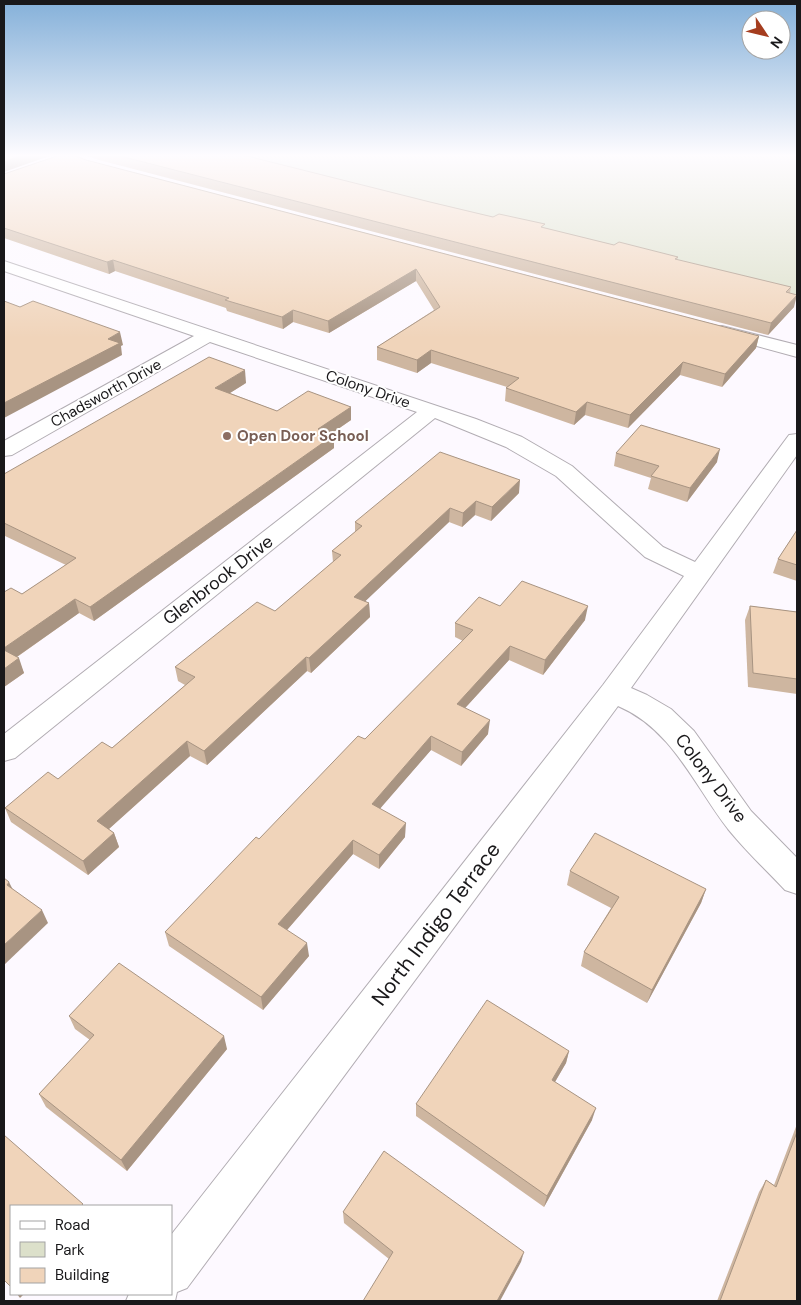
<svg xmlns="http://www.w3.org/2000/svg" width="801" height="1305" font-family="'DM Sans',sans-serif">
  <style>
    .green { fill: #dce0ca }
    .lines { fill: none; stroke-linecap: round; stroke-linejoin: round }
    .minor-casing { stroke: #b2adb3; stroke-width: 2 }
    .minor { fill: #fff; fill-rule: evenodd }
    .wall { fill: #ceb6a0 }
    .shaded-wall { fill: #a89482 }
    .building { fill: #f0d4ba; stroke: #a89482 }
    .education-dot { fill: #8d6e63; stroke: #fff; stroke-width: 2 }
    .labels { text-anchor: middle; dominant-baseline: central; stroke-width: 4; stroke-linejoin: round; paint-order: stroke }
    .far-street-label { font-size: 15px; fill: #19181a; stroke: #fff }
    .far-education-label { font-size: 15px; font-weight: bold; fill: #785e54; stroke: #fff; text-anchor: start }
    .street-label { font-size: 18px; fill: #19181a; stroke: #fff }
    .near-street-label { font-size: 21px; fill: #19181a; stroke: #fff }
  </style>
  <rect width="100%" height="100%" fill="#fdf9ff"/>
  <polygon class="green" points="225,155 797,155 797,297"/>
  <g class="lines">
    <g class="minor-casing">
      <g id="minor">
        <path d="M4,261L476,419L522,437L572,466L663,547L695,562L789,435L797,434V455L631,688L647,695L671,709L694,731L751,811L797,858V894L785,890C766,870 745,850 728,829C694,785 672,729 618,706L187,1288L177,1292L175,1301H126L129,1294H171V1235L603,685L684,576L645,557L556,476L506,447L435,418L15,758L4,761V734L417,412L210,342L12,455L4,456V441L194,336L4,271Z"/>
        <polygon points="722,326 797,345 797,357 716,335 713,331 716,327"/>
      </g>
    </g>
    <use href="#minor" class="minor"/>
  </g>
  <g class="wall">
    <polygon points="85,155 243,155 430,202 493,217 544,228 614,245 678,257 677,260 791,287 790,293 794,307 768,335 99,160"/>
    <polygon points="86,160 759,336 756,348 722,387 680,375 628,428 585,415 574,425 505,401 506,388 507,387 431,363 417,373 377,360 377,347 434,310 416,281 329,333 293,322 283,329 227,311 226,308 115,271 109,274 4,238 4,174"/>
    <polygon points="246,383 230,393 277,411 351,407 351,420 331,434 334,448 94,621 79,613 17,657 24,673 4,687 4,592 22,594 66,565 5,536 4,537 4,474"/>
    <polygon points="616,453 717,462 687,502 648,489 651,478 614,466"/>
    <polygon points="519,493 491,521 475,515 462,527 449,522 365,601 369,603 370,617 311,673 307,671 207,765 190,756 109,829 114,833 119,847 88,875 11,822 5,808 58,779 112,748 185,685 178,681 175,667 275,611 333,562 332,551 355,532 355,522"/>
    <polygon points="797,530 797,581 773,573 778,559"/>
    <polygon points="500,606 585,620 543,675 509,660 465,708 488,734 461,766 431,750 380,808 405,837 379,869 353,854 287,930 309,956 263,1010 169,946 165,932 259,839 365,739 463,641 455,637 455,623"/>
    <polygon points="750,606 797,612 797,694 748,687 745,620"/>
    <polygon points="570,871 706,889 701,903 647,1003 581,966 584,952 611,908 567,885"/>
    <polygon points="69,1016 227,1049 127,1171 46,1107 39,1094 90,1040 75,1029"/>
    <polygon points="569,1051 566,1063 555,1082 592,1120 544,1207 416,1116 416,1104"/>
    <polygon points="797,1124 797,1301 717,1301 759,1192 766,1180 774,1185"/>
    <polygon points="343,1212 521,1262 389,1259 344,1223"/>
  </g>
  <g class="shaded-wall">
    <polygon points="22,155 52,155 4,172 4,162"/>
    <polygon points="113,260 115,271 109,274 107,262"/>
    <polygon points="416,269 416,281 329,333 328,321"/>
    <polygon points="797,295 794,307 768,335 771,323"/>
    <polygon points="293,310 293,322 283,329 282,317"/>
    <polygon points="120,332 123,345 121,346 122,355 4,418 4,403 108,339"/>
    <polygon points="759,336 756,348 722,387 725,374"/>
    <polygon points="431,350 431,363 417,373 417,360"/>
    <polygon points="683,362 680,375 628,428 630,415"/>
    <polygon points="245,370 246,383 217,401 215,388"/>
    <polygon points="587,402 585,415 574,425 576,412"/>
    <polygon points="351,407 351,420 319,442 318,429"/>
    <polygon points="334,435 334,448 94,621 90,607"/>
    <polygon points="720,449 717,462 687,502 690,488"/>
    <polygon points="520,480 519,493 491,521 492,507"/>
    <polygon points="476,501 475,515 462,527 463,513"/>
    <polygon points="450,508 449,522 355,611 354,597"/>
    <polygon points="75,599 79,613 8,663 4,652 4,648"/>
    <polygon points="369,603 370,617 311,673 309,658"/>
    <polygon points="588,606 585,620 543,675 545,660"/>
    <polygon points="510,646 509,660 456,718 457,704"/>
    <polygon points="306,657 307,671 207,765 204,751"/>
    <polygon points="19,658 24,673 4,687 4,669"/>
    <polygon points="490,720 488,734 461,766 462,752"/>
    <polygon points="431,736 431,750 372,818 372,804"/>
    <polygon points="187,741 190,756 101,836 97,821"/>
    <polygon points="406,823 405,837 379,869 379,855"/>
    <polygon points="114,833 119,847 88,875 83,861"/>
    <polygon points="353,840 353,854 280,938 278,924"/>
    <polygon points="9,882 16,896 7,885"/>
    <polygon points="706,889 701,903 647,1003 652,990"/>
    <polygon points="42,910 48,923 4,965 4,945"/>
    <polygon points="307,943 309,956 263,1010 261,997"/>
    <polygon points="224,1036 227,1049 127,1171 121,1160"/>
    <polygon points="569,1051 566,1063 549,1092 552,1080"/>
    <polygon points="596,1108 592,1120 544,1207 547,1196"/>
    <polygon points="524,1252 521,1262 500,1301 497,1301"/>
    <polygon points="17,1294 24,1294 20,1298"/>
  </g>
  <g class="building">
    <polygon points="4,155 22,155 4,162"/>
    <polygon points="60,155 73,155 86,160 759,336 725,374 683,362 630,415 587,402 576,412 506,388 519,378 431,350 417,360 377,347 440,307 416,269 328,321 293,310 282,317 225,300 229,298 113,260 107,262 4,228 4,174"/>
    <polygon points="116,155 243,155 430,202 493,217 499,214 545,224 541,227 614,245 619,242 678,257 675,259 791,287 786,292 797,295 771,323"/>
    <polygon points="4,301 20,307 33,301 120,332 108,339 120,343 4,403"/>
    <polygon points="209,357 245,370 215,388 277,411 308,391 351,407 318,429 334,435 90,607 75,599 4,648 4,592 11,588 22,594 76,558 4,523 4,474"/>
    <polygon points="641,425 720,449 690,488 651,476 659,466 616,453"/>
    <polygon points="440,452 520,480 492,507 476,501 463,513 450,508 354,597 369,603 309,658 306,657 204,751 187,741 97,821 114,833 83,861 5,808 48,772 58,779 102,742 112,748 195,677 175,667 257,602 275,611 341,555 332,551 362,526 355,522"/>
    <polygon points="797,530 797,565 778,559"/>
    <polygon points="522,581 588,606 545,660 510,646 457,704 490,720 462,752 431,736 372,804 406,823 379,855 353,840 278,924 307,943 261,997 165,932 256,837 259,839 358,736 365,739 473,630 455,623 479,597 500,606"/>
    <polygon points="750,606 797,612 797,679 753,673"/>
    <polygon points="4,650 19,658 4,669"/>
    <polygon points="595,833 706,889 652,990 584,952 619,897 570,871"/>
    <polygon points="4,878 9,882 7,885 42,910 4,945"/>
    <polygon points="119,963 224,1036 121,1160 39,1094 94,1035 69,1016"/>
    <polygon points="487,1000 569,1051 552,1080 596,1108 547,1196 416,1104"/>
    <polygon points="797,1132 797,1301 720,1301 766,1180 776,1187"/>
    <polygon points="4,1135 83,1204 81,1206 11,1206 11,1287 4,1280"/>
    <polygon points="384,1151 524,1252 497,1301 363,1301 393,1252 343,1212"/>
  </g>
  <linearGradient id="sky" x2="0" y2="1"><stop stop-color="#84b0d9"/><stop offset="0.46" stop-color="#fefcff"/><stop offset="1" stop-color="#fefcff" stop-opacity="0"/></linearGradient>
  <rect width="801" height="338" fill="url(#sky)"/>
  <circle class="education-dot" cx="227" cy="436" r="5"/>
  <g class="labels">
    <g class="far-street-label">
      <text transform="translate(368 389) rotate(19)">Colony Drive</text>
      <text transform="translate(106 393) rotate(-29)">Chadsworth Drive</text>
    </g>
    <g class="far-education-label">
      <text x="237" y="436">Open Door School</text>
    </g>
    <g class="street-label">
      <text transform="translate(218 580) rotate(-38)">Glenbrook Drive</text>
      <text transform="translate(711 778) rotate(53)">Colony Drive</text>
    </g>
    <g class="near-street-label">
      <text transform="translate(436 924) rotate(-53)">North Indigo Terrace</text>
    </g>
  </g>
  <rect width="801" height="1305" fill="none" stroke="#19181a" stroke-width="10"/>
  <rect x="10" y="1205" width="162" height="90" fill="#ffffff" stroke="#a3a3a3"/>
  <rect x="20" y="1221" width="25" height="8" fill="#ffffff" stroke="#a3a3a3"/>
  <text x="55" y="1230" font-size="15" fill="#19181a">Road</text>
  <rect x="20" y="1242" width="25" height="15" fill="#dce0ca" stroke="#a3a3a3"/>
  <text x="55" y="1255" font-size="15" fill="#19181a">Park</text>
  <rect x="20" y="1268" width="25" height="15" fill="#f0d4ba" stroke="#a3a3a3"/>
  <text x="55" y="1280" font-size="15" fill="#19181a">Building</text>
  <g transform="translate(766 35) rotate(125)"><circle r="24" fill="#ffffff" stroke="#a3a3a3"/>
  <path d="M0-4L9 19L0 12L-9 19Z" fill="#a53d1f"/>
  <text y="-8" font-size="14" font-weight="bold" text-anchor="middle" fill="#19181a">N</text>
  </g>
</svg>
